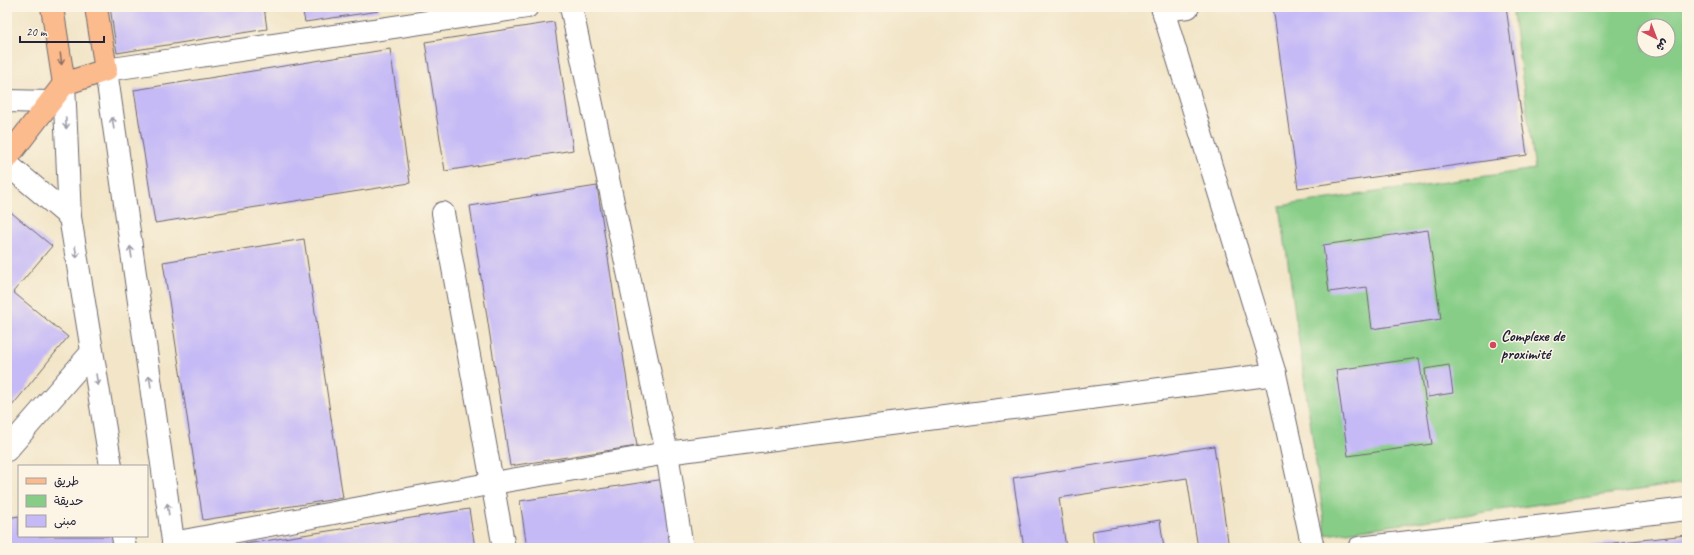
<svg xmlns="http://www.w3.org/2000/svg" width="1694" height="555" font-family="Caveat,'Playpen Sans Arabic',sans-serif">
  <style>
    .green { fill: #87cd87; stroke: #547861; fill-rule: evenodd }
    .building { fill: #c5b9f6 }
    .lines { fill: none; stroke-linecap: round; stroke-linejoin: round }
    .minor-casing { stroke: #6b666c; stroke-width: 24 }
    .major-casing { stroke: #6b666c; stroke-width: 24 }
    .minor { stroke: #fff; stroke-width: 22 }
    .major { stroke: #fbbb8d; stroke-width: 22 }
    .oneway { stroke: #8e6e64 }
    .oneway2 { stroke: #9c9ca7 }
    .poi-dot { fill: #d1495b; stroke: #fcf5e5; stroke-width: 1.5 }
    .labels { text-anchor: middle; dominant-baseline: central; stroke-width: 3; stroke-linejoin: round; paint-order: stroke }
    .poi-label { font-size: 16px; font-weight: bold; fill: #22223b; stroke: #fcf5e5; text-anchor: start }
  </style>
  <rect width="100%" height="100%" fill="#fcf5e5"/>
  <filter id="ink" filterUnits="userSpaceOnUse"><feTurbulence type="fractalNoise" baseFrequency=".025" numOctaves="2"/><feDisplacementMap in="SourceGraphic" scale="8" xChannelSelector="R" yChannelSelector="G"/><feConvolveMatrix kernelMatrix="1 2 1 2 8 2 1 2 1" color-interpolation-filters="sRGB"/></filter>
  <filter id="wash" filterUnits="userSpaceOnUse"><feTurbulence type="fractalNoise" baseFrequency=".012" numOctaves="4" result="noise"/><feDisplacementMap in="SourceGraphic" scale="16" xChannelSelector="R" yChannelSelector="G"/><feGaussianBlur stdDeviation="0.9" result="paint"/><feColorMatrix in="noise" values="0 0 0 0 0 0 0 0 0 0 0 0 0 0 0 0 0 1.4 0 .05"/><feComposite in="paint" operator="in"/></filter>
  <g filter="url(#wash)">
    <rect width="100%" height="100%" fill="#f2e5c8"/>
    <path class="green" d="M1512,7H1687V483L1326,535L1280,206L1535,169ZM1644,26H1668V50H1644Z"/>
    <g id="blocks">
      <g class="building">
        <polygon points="110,7 264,7 267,29 117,53"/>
        <polygon points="302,7 378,7 379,11 305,22"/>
        <polygon points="1273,7 1506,7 1527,155 1298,188"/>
        <polygon points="554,22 573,150 445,171 425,42"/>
        <polygon points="390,49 410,183 155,223 134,90"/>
        <polygon points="597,186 637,446 510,466 470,206"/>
        <polygon points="7,209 52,246 13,292 68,337 7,412"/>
        <polygon points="1428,230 1441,319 1372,329 1367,287 1329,292 1323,245"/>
        <polygon points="304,239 343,498 203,520 163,262"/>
        <polygon points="1419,358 1432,444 1348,456 1336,370"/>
        <polygon points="1449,365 1453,393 1428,397 1425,369"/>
        <polygon points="1214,446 1229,548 1198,548 1187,478 1059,498 1066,548 1024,548 1013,478"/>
        <polygon points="665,479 676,548 527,548 520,501"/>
        <polygon points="469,509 475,548 226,548 226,547"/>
        <polygon points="19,516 19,536 113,536 115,548 7,548 7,518"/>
        <polygon points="1160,520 1164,548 1094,548 1092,531"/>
        <polygon points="1687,535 1687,548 1576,548 1576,547"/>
      </g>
    </g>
  </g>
  <g filter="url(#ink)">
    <use href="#blocks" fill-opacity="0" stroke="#6b666c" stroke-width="1"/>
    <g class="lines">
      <g class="minor-casing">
        <g id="minor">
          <polyline points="571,7 667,453 682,548"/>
          <polyline points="1162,7 1275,374 1313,548"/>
          <polyline points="1163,10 1188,7"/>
          <polyline points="64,84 70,217 111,466"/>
          <polyline points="7,101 50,102"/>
          <polyline points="7,164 70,217"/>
          <polyline points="443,213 504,548"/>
          <polyline points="7,450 92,352"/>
          <polyline points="123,536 125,548"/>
          <polyline points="173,543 494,483 667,453 1275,374"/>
          <polyline points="174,548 106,70 527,7"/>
          <polyline points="1359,548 1687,509"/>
        </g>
      </g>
      <g class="major-casing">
        <g id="major">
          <polyline points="52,7 64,84"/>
          <polyline points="7,158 64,84 106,70 96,7"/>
        </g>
      </g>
      <use href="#minor" class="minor"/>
      <use href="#major" class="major"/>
    </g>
    <defs><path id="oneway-shaft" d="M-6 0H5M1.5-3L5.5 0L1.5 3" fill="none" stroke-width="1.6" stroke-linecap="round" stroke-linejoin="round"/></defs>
    <use class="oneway" href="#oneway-shaft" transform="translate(61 59) rotate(83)"/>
    <g class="oneway2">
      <use href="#oneway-shaft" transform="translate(66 123) rotate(87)"/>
      <use href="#oneway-shaft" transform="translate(113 123) rotate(-98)"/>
      <use href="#oneway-shaft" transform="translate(76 252) rotate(81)"/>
      <use href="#oneway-shaft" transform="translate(131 252) rotate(-98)"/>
      <use href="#oneway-shaft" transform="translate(97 380) rotate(81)"/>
      <use href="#oneway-shaft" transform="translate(150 381) rotate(-98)"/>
      <use href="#oneway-shaft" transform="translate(168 509) rotate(-98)"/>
    </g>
  </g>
  <circle class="poi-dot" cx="1493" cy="345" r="4"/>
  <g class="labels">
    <g class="poi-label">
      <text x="1501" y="336">Complexe de<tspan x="1501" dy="18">proximité</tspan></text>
    </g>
  </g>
  <rect width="1694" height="555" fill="none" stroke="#fcf5e5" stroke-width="24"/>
  <rect x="18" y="465" width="130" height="72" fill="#fcf5e5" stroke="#a5a1a1"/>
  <rect x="26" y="478" width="20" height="6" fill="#fbbb8d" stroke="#a5a1a1"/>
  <text x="54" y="485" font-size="12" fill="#22223b">طريق</text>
  <rect x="26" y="495" width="20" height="12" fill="#87cd87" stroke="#a5a1a1"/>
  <text x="54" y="505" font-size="12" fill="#22223b">حديقة</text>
  <rect x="26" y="515" width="20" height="12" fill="#c5b9f6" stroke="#a5a1a1"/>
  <text x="54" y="525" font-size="12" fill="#22223b">مبنى</text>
  <g transform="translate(1656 38) rotate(138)"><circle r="19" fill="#fcf5e5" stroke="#a5a1a1"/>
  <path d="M0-3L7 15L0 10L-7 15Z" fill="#d1495b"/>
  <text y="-6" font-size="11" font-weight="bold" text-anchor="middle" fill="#22223b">ش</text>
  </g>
  <path d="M20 36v6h84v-6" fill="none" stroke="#22223b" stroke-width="2"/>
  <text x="26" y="36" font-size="12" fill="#22223b" stroke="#fcf5e5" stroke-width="3" paint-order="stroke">20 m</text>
</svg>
